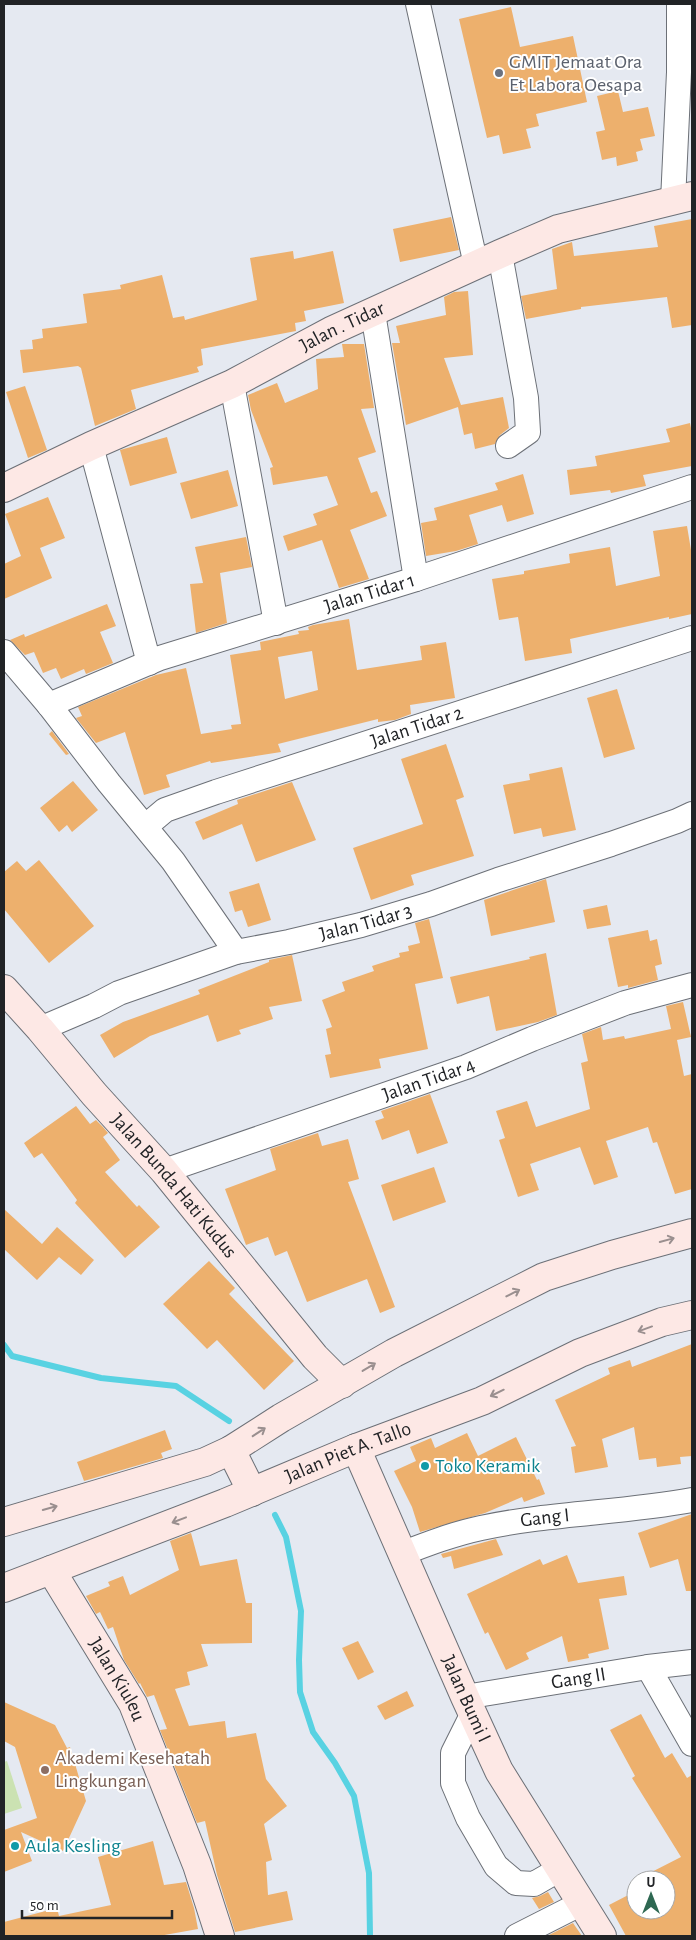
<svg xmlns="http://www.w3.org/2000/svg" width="696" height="1940" font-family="'Alegreya Sans',sans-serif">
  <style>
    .green { fill: #cbe2b2 }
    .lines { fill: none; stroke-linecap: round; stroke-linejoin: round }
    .stream { stroke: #58d2e2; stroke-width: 6 }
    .building { fill: #edb06d; fill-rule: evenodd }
    .street-casing { stroke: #6c7077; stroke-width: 26 }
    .secondary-casing { stroke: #6c7077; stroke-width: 30 }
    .street { stroke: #fff; stroke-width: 24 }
    .secondary { stroke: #fde8e5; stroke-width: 28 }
    .oneway { stroke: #9a8f8f }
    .worship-dot { fill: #6b7280; stroke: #fff; stroke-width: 2 }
    .culture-dot { fill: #0f9aa8; stroke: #fff; stroke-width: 2 }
    .education-dot { fill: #8d6e63; stroke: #fff; stroke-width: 2 }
    .labels { text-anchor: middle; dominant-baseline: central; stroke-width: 4; stroke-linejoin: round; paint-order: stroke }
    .worship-label { font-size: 20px; fill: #5b616d; stroke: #fff; text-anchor: start }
    .street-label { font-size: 20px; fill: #212326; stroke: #fff }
    .culture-label { font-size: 20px; fill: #0d838f; stroke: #fff; text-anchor: start }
    .education-label { font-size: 20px; fill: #785e54; stroke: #fff; text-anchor: start }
  </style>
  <rect width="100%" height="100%" fill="#e5e9f1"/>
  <polygon class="green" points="7,1761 22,1808 4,1814 4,1762"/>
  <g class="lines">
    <g class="stream">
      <polyline points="4,1345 12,1356 101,1378 176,1386 229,1421"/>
      <polyline points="275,1515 286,1537 301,1611 299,1660 300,1692 313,1732 335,1763 354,1796 369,1873 370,1936"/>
    </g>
  </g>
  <g class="building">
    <polygon points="511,7 520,47 573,36 587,102 536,114 539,126 526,129 531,148 503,154 499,135 487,138 459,19"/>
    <polygon points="618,91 623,112 648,107 655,136 640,139 643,150 636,152 638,161 617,166 616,157 602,160 596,132 605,130 597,96"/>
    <polygon points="451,217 459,250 400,262 393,229"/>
    <polygon points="692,219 692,325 672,328 667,297 581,307 581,309 526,319 521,296 557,289 552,249 572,242 574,256 658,247 654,226"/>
    <polygon points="293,251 294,259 333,251 344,303 304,311 306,321 295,323 296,331 201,349 203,365 197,367 199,372 131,390 136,409 95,426 81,368 78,366 23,373 20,350 33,349 32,340 43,338 42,329 87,323 83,294 121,289 120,285 162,275 173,318 184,316 185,320 257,300 250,258"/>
    <polygon points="468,291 473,355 444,358 461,405 503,397 509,428 500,435 495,444 475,449 472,433 464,435 458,407 406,425 392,343 400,343 396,326 446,315 444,297 454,292"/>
    <polygon points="342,344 364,344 374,408 361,409 376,452 358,458 371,493 377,491 387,516 350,530 369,579 339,588 322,540 288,551 283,536 317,525 313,514 338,505 327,476 273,485 270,468 273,467 251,410 248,395 277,383 285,403 318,389 316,359 344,357"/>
    <polygon points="25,386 47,450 28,458 6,392"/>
    <polygon points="690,423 692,433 692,466 643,475 646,486 611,493 610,490 570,495 567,470 597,466 595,456 670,442 666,429"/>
    <polygon points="167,437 177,473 130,486 120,450"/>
    <polygon points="228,470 238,506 191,519 180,483"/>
    <polygon points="523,474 534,514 507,522 502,505 469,515 478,544 456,551 426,556 421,523 437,520 434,508 498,490 495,483"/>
    <polygon points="48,497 65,538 40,548 52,578 4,599 4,564 21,556 5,514"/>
    <polygon points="687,526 692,556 692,614 669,619 669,617 570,639 572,653 525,661 518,617 499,620 492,579 524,574 524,571 570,563 569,554 610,547 616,586 660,576 653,531"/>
    <polygon points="246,537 252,567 220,573 227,623 196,633 190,584 203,583 195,547"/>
    <polygon points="107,604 116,626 100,632 113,663 86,674 84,669 61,679 56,668 43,673 34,652 25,655 10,640 24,634 25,637"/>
    <path d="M349,619L357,670L422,660L420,646L446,642L455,698L410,705L411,714L395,720L378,722V719L278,744L281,752L211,763L210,761L166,775L170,787L144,795L125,732L96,743L76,718L82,716L78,707L156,675L186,668L201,734L232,729L231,725L241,724L230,655L261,650L260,642L299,634L298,631L309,630L308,627L313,625ZM312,651L318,690L285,699L278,657Z"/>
    <polygon points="617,689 635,749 604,758 587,698"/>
    <polygon points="52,731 69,754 66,755 49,734"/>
    <polygon points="446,744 464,797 456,800 474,856 411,875 414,885 371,900 353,848 423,824 401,759"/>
    <polygon points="562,767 576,830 543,837 541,828 514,834 503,785 530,780 529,774"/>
    <polygon points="73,781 98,810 72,832 67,825 59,832 40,808"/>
    <polygon points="292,782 316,840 256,862 242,824 203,840 195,822 238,804 237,800"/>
    <polygon points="39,860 94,926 49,963 4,909 4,872 17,861 26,871"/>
    <polygon points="546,879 555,922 491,936 484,900"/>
    <polygon points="259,883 271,920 248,927 242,910 235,912 229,892"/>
    <polygon points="607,905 611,925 587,929 583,910"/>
    <polygon points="429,919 443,978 415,984 428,1049 379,1059 381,1068 330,1078 325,1055 331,1054 326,1029 332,1027 322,1000 345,991 342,982 374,971 372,966 400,957 399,953 409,951 408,946 420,943 415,923"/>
    <polygon points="648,930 650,941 657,939 662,964 655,966 658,980 628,988 628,985 618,987 608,938"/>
    <polygon points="546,953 557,1015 538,1022 496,1031 489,996 457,1004 450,977 530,959 529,957"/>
    <polygon points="292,955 302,1001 269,1007 273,1019 239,1030 241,1034 217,1042 208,1015 150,1036 114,1058 100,1035 123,1022 200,994 198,990 269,962 269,960"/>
    <polygon points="683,1002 691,1037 677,1040 684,1076 692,1074 692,1189 675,1194 657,1142 653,1143 648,1127 606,1141 618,1177 594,1185 580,1147 530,1164 539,1190 518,1197 499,1140 505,1138 496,1111 527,1101 536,1127 590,1109 581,1063 588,1061 582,1034 601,1027 603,1040 624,1036 625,1039 671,1029 666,1006"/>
    <polygon points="430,1094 448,1143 417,1154 409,1130 382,1140 375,1121 384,1118 381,1111"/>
    <polygon points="76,1106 90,1124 96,1120 103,1127 108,1133 103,1137 120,1160 105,1172 137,1207 139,1205 160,1227 125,1258 75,1203 77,1200 42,1153 34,1158 24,1143"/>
    <polygon points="318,1133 322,1146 348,1139 359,1179 348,1182 395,1307 380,1313 367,1279 307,1302 287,1251 275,1256 268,1237 246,1245 225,1189 276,1170 270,1149"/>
    <polygon points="434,1167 446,1202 393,1221 381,1185"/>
    <polygon points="4,1209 42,1244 57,1227 94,1260 81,1275 59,1257 37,1280 4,1249"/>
    <polygon points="209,1261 235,1288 229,1294 294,1361 264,1390 217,1340 207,1349 163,1304"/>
    <polygon points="692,1344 692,1456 680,1457 681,1464 657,1467 656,1458 639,1460 634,1427 602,1439 608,1467 575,1473 571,1447 576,1446 555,1400 610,1374 608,1368 630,1360 632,1367"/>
    <polygon points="165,1430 172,1449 161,1453 163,1458 84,1481 77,1462"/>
    <polygon points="467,1433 478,1456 516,1437 537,1480 539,1479 545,1494 524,1502 522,1497 485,1513 420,1532 412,1507 394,1471 416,1461 410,1447 431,1438 435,1448"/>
    <polygon points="692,1514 692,1591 686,1591 678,1559 650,1568 638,1533"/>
    <polygon points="191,1533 200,1566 237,1559 246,1603 252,1603 252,1643 201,1644 208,1666 187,1672 190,1685 175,1689 189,1726 225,1721 227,1738 256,1733 266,1779 287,1806 264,1824 272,1860 266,1862 268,1895 287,1891 293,1920 235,1932 217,1875 205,1821 197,1823 160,1730 167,1729 154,1695 147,1697 140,1683 139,1684 124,1660 113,1627 108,1629 100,1612 96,1614 86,1596 110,1586 108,1582 123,1576 130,1595 179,1570 170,1541"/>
    <polygon points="496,1539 503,1555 454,1569 451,1556 443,1558 441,1554"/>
    <polygon points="567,1555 578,1583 624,1576 627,1595 599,1599 609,1649 588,1654 589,1658 568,1662 562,1636 526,1653 529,1659 506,1670 488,1632 485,1634 467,1594 540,1559 543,1565"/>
    <polygon points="358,1641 374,1672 358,1680 342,1648"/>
    <polygon points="407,1691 414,1706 385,1720 377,1706"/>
    <polygon points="4,1702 55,1725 67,1748 70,1747 86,1801 63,1851 21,1832 32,1861 4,1872 4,1830 37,1818 15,1747 4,1741"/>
    <polygon points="641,1714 665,1758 672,1753 687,1778 692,1775 692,1936 626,1936 609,1905 636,1891 636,1910 666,1910 666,1880 636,1880 681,1857 632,1778 635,1776 610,1730"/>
    <polygon points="153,1841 164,1885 186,1882 194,1908 198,1929 159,1936 4,1936 4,1922 57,1908 59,1916 111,1905 98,1857"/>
    <polygon points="548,1892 554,1902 539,1909 532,1898 540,1896"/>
    <polygon points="573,1923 582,1936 547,1936"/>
  </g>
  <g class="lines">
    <g class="street-casing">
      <g id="street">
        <polyline points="418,4 476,265"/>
        <polyline points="673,201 679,72 679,4"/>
        <polyline points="500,254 526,398 528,432 508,446"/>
        <polyline points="373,313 416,579"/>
        <polyline points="232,384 276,623"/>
        <polyline points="91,446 149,663"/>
        <polyline points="4,652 49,705 109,783 173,861 236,952"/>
        <path id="s1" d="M49,705L160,658L416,579L692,487"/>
        <path id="s2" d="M146,826L165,810L216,792L692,638"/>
        <path id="s3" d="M40,1029L94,1006L119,993L236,952L289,942L361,925L431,904L498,880L611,844L677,821L692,814"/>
        <path id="s4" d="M164,1171L466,1067L532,1039L625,1003L692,985"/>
        <path id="s5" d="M401,1554C427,1544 453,1534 481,1528C550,1513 622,1513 692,1500"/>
        <polyline points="648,1667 692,1744"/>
        <path id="s6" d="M465,1697L648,1667L692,1662"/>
        <polyline points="473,1713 453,1753 453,1783 468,1818 496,1866 516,1883 534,1884 560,1869"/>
        <polyline points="517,1936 582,1903"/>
      </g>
    </g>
    <g class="secondary-casing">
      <g id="secondary">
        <path id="s7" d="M4,488L91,446L232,384L331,331L500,254L558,229L692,196"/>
        <path id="s8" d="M4,989L40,1029L94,1094L164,1171L315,1357L342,1384"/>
        <path id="s9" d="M356,1448L465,1697L499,1771L602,1936"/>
        <polyline points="231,1450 252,1492"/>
        <polyline points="4,1522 205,1462 231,1450 281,1418 394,1353 544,1277 612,1255 692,1233"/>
        <path id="s10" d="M51,1570L133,1704L197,1865L220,1936"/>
        <path id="s11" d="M4,1588L225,1503L356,1448L482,1401L580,1353L662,1322L692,1315"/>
      </g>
    </g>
    <use href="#street" class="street"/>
    <use href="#secondary" class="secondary"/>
  </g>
  <defs><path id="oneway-shaft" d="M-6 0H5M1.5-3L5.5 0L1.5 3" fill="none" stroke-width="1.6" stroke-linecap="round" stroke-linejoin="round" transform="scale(1.25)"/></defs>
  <g class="oneway">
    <use href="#oneway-shaft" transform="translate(667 1240) rotate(-15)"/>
    <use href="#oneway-shaft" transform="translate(513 1293) rotate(-27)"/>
    <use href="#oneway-shaft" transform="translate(645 1329) rotate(160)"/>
    <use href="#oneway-shaft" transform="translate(369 1367) rotate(-31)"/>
    <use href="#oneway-shaft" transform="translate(497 1393) rotate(154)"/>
    <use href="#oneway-shaft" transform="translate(259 1432) rotate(-33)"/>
    <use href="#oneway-shaft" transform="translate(50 1508) rotate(-16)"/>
    <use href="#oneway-shaft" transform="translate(179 1520) rotate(159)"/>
  </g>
  <circle class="worship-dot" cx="499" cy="73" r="5"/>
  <g class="culture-dot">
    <circle cx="425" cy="1466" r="5"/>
    <circle cx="15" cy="1846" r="5"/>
  </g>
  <circle class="education-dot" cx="45" cy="1770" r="5"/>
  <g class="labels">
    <g class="worship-label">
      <text x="509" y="62">GMIT Jemaat Ora<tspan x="509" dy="23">Et Labora Oesapa</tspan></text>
    </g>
    <g class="street-label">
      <text stroke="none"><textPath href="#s7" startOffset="375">Jalan . Tidar</textPath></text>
      <text stroke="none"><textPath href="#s1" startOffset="340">Jalan Tidar 1</textPath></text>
      <text stroke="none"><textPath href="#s2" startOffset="290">Jalan Tidar 2</textPath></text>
      <text stroke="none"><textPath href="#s3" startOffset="344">Jalan Tidar 3</textPath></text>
      <text stroke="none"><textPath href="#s4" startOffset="280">Jalan Tidar 4</textPath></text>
      <text stroke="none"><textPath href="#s8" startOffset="260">Jalan Bunda Hati Kudus</textPath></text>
      <text stroke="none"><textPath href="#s11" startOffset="370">Jalan Piet A. Tallo</textPath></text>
      <text stroke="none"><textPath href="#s5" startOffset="149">Gang I</textPath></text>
      <text stroke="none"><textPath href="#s6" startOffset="115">Gang II</textPath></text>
      <text stroke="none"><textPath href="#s10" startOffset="128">Jalan Kiuleu</textPath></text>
      <text stroke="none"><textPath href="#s9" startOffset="274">Jalan Bumi I</textPath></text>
    </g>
    <g class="culture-label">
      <text x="435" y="1466">Toko Keramik</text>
      <text x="25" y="1846">Aula Kesling</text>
    </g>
    <g class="education-label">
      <text x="55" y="1758">Akademi Kesehatah<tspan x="55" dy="23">Lingkungan</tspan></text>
    </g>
  </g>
  <rect width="696" height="1940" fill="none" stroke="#212326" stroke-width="10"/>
  <g transform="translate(651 1895)"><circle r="24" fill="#ffffff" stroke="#a6a7a8"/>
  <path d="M0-4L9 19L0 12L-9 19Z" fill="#2e6852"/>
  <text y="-8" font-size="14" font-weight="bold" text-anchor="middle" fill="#212326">U</text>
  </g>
  <path d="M22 1910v8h150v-8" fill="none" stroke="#212326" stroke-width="2.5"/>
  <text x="30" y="1910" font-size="15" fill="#212326" stroke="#ffffff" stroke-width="4" paint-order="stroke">50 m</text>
</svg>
